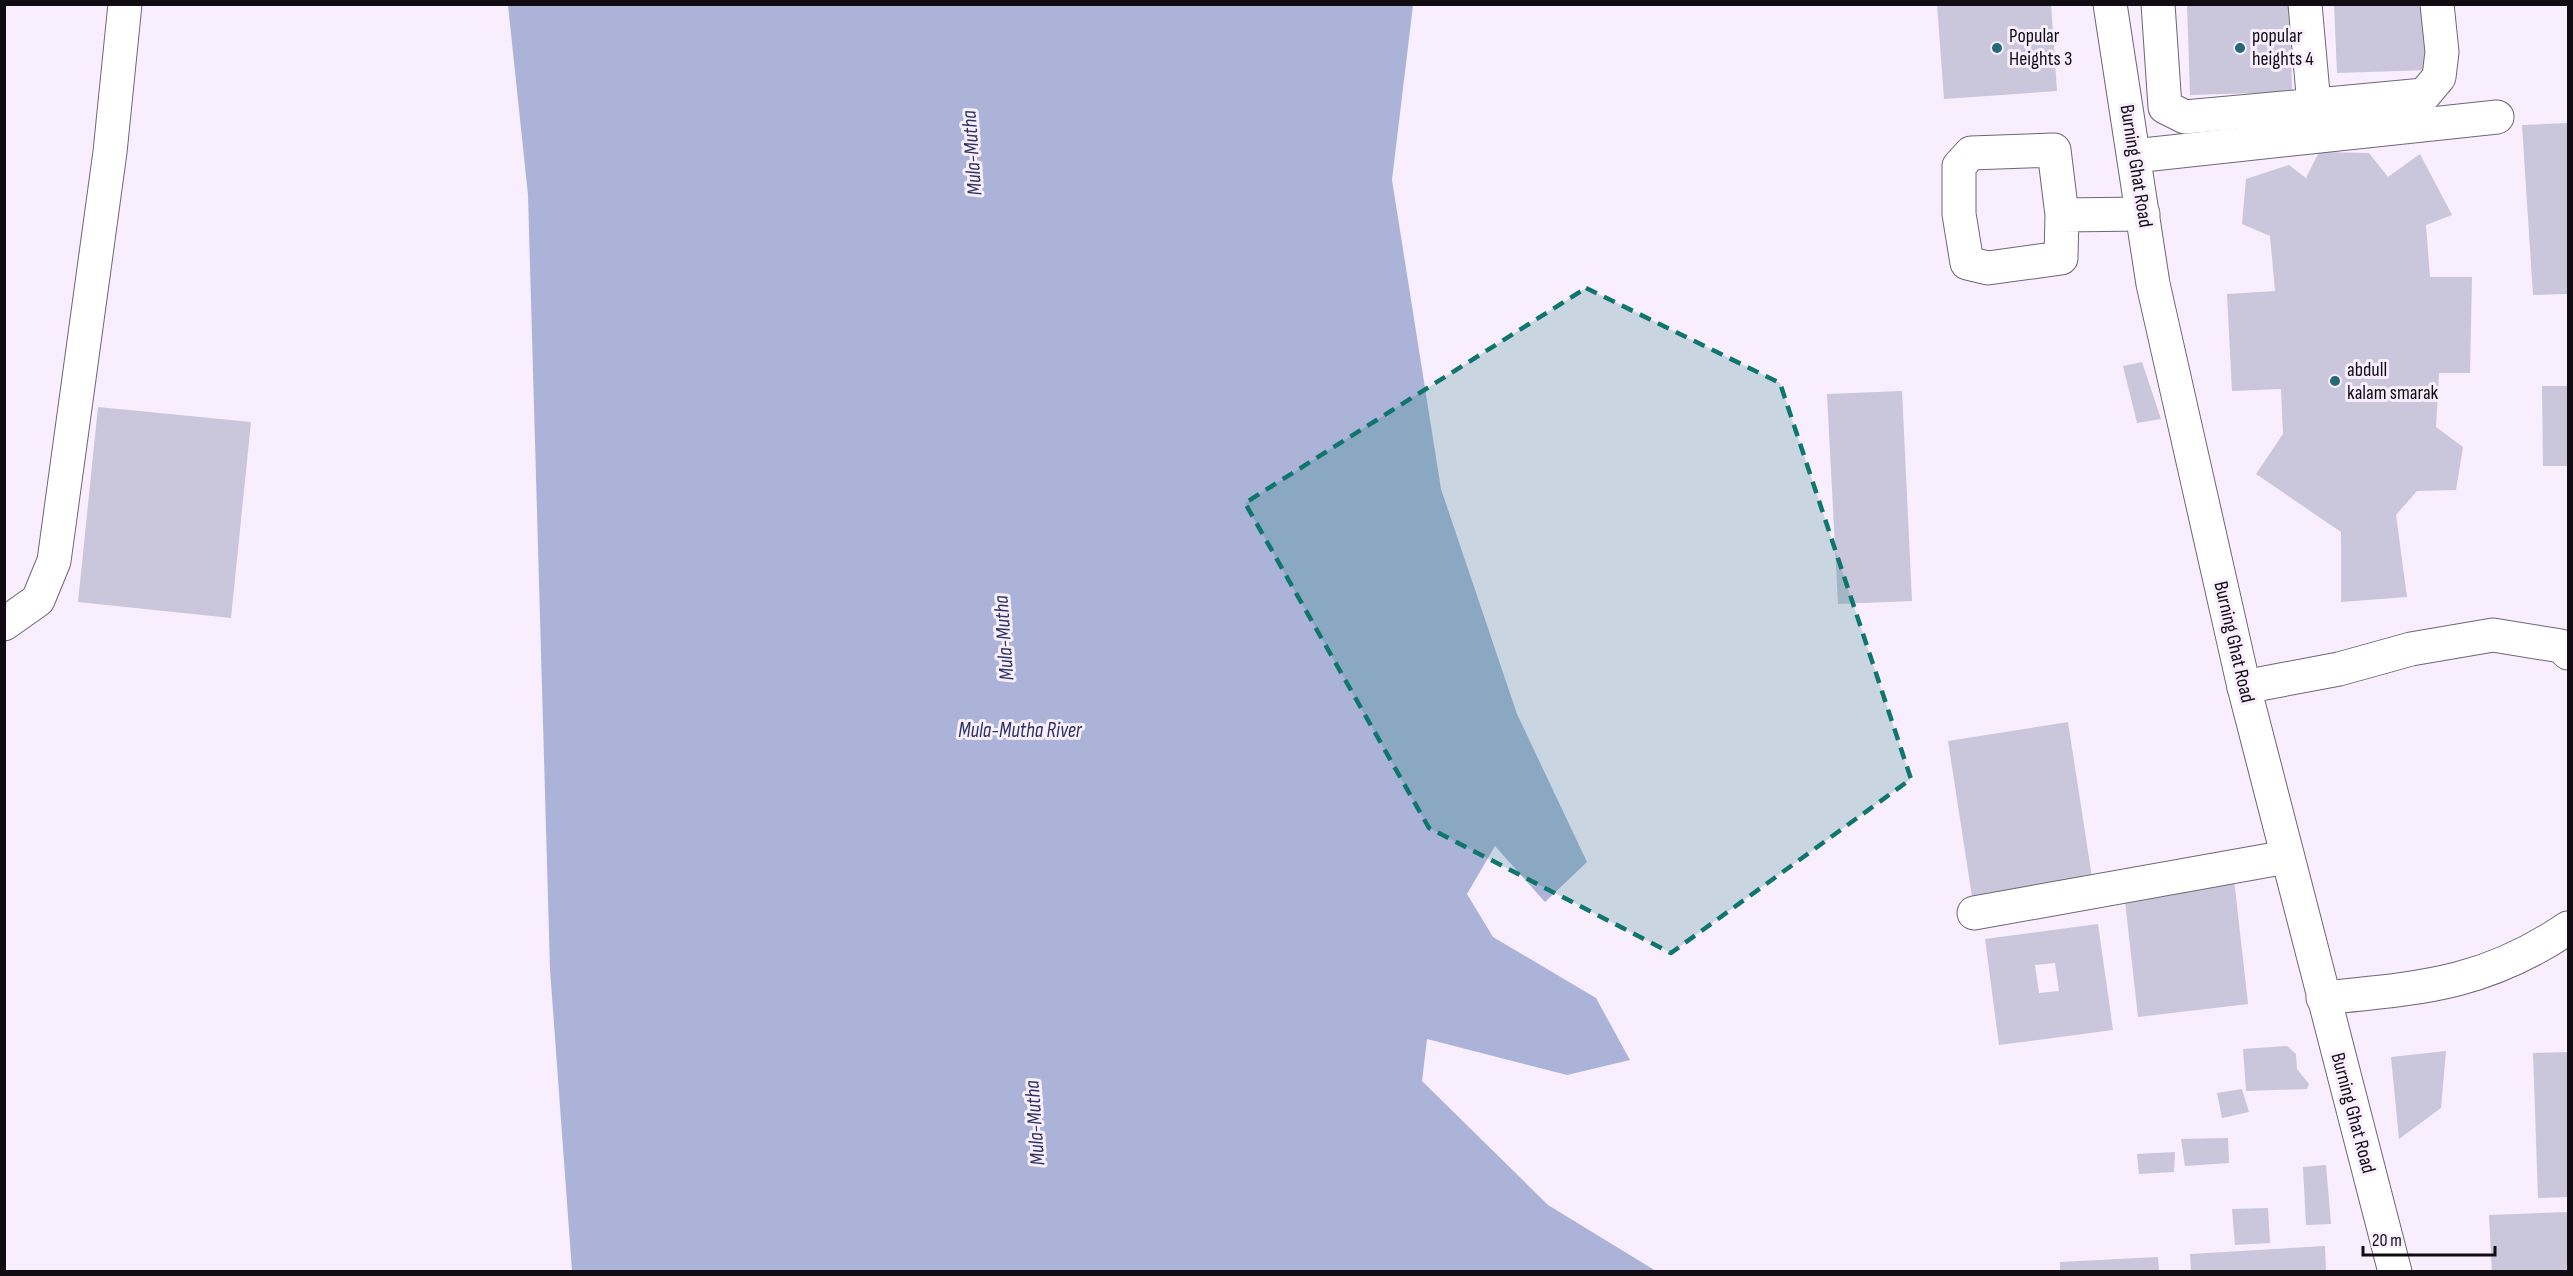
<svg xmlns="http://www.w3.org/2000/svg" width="2573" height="1276" font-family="'Sofia Sans Condensed',sans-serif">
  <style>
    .water { fill: #abb4d8 }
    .building { fill: #cac6dc; fill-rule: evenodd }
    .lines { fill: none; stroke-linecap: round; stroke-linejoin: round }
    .minor-casing { stroke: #706576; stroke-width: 35 }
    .minor { stroke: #fff; stroke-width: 33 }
    .marked { fill: #0f766e; fill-opacity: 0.2; stroke: #0f766e; stroke-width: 4.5; stroke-dasharray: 12 8; stroke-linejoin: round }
    .poi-dot { fill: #236978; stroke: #f8eefe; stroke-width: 2 }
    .labels { text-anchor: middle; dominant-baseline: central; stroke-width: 6; stroke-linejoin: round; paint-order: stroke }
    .poi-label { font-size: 20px; fill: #100c12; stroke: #f8eefe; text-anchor: start }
    .street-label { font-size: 20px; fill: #100c12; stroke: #f8eefe }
    .water-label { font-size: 21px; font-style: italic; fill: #2a3260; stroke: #f8eefe }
  </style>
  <rect width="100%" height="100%" fill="#f8eefe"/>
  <polygon class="water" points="508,5 1413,5 1392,180 1441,489 1517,714 1587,862 1545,902 1495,846 1467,894 1493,937 1596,998 1630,1060 1567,1075 1427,1039 1422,1081 1548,1205 1656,1271 572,1271 550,969 528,195"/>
  <g class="building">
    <polygon points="1937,4 2051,4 2057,91 1944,99"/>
    <polygon points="2187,4 2290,4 2292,92 2190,95"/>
    <polygon points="2334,4 2426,4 2429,70 2337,73"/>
    <polygon points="2568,123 2568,294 2533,295 2522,125"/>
    <polygon points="2319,152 2369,153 2388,177 2420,154 2452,215 2426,225 2430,277 2472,277 2470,373 2439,373 2436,427 2463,447 2456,490 2417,491 2396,515 2407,597 2341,602 2341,532 2256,474 2283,434 2281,389 2232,391 2227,294 2275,291 2270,236 2242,224 2246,179 2289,165 2306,178"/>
    <polygon points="2142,362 2161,419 2137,423 2123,366"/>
    <polygon points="2542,386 2568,386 2568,466 2543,466"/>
    <polygon points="1902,391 1912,601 1838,604 1827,394"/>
    <polygon points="98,407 251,422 231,618 78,602"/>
    <polygon points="2068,722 2093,884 1973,903 1948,741"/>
    <polygon points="2234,879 2248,1004 2138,1017 2124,892"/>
    <path d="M2098,924L2113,1030L1999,1045L1985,939ZM2055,963L2059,991L2039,993L2035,965Z"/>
    <polygon points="2287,1046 2296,1054 2297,1069 2309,1084 2307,1089 2246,1091 2243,1049"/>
    <polygon points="2446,1051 2441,1108 2399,1139 2391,1057"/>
    <polygon points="2568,1052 2568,1197 2538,1198 2533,1053"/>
    <polygon points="2242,1089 2249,1112 2222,1118 2217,1093"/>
    <polygon points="2228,1138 2229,1163 2185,1166 2181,1139"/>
    <polygon points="2175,1152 2174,1172 2139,1174 2137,1154"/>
    <polygon points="2326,1165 2331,1224 2306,1225 2303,1167"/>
    <polygon points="2268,1208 2270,1243 2235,1245 2232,1209"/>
    <polygon points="2568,1212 2568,1272 2492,1272 2489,1215"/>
    <polygon points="2325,1246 2326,1272 2191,1272 2190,1254"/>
    <polygon points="2158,1257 2159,1272 2060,1272 2060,1262"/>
  </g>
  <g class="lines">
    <g class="minor-casing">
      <g id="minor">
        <polyline points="2110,4 2153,284 2244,687 2395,1272"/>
        <polyline points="2158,4 2165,107 2185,117 2424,95 2439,77 2442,52 2437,4"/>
        <polyline points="2305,4 2314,105"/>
        <polyline points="2134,156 2497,117"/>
        <polyline points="2062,215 2061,258 1988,268 1967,263 1959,214 1959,166 1971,153 2054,150 2062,215 2143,214"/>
        <polyline points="4,624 38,600 54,561 110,152 125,4"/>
        <polyline points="2244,687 2339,669 2411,649 2493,635 2561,646 2568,653"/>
        <polyline points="1974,913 2287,857"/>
        <path d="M2323,998C2420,988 2484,985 2568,928"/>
      </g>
    </g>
    <use href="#minor" class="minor"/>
  </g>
  <path class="marked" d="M1586,288L1780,383L1911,779L1671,953L1429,828L1245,503Z"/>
  <g class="poi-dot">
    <circle cx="1997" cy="48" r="6"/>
    <circle cx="2240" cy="48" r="6"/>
    <circle cx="2335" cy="381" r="6"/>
  </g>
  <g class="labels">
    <g class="poi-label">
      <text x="2009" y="36">Popular<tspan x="2009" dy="23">Heights 3</tspan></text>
      <text x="2252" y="36">popular<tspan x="2252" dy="23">heights 4</tspan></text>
      <text x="2347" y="370">abdull<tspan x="2347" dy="23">kalam smarak</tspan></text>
    </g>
    <g class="street-label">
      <text transform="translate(2136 166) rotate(81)">Burning Ghat Road</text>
      <text transform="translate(2234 642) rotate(77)">Burning Ghat Road</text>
      <text transform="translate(2353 1113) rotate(75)">Burning Ghat Road</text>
    </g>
    <g class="water-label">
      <text transform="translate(972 153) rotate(-94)">Mula-Mutha</text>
      <text transform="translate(1004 638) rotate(-94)">Mula-Mutha</text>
      <text x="1020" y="730">Mula-Mutha River</text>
      <text transform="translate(1035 1123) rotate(-94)">Mula-Mutha</text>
    </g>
  </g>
  <rect width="2573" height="1276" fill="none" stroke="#100c12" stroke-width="12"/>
  <path d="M2363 1246v9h132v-9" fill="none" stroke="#100c12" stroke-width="3"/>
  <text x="2372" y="1246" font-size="18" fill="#100c12" stroke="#f8eefe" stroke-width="4.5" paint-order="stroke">20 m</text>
</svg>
